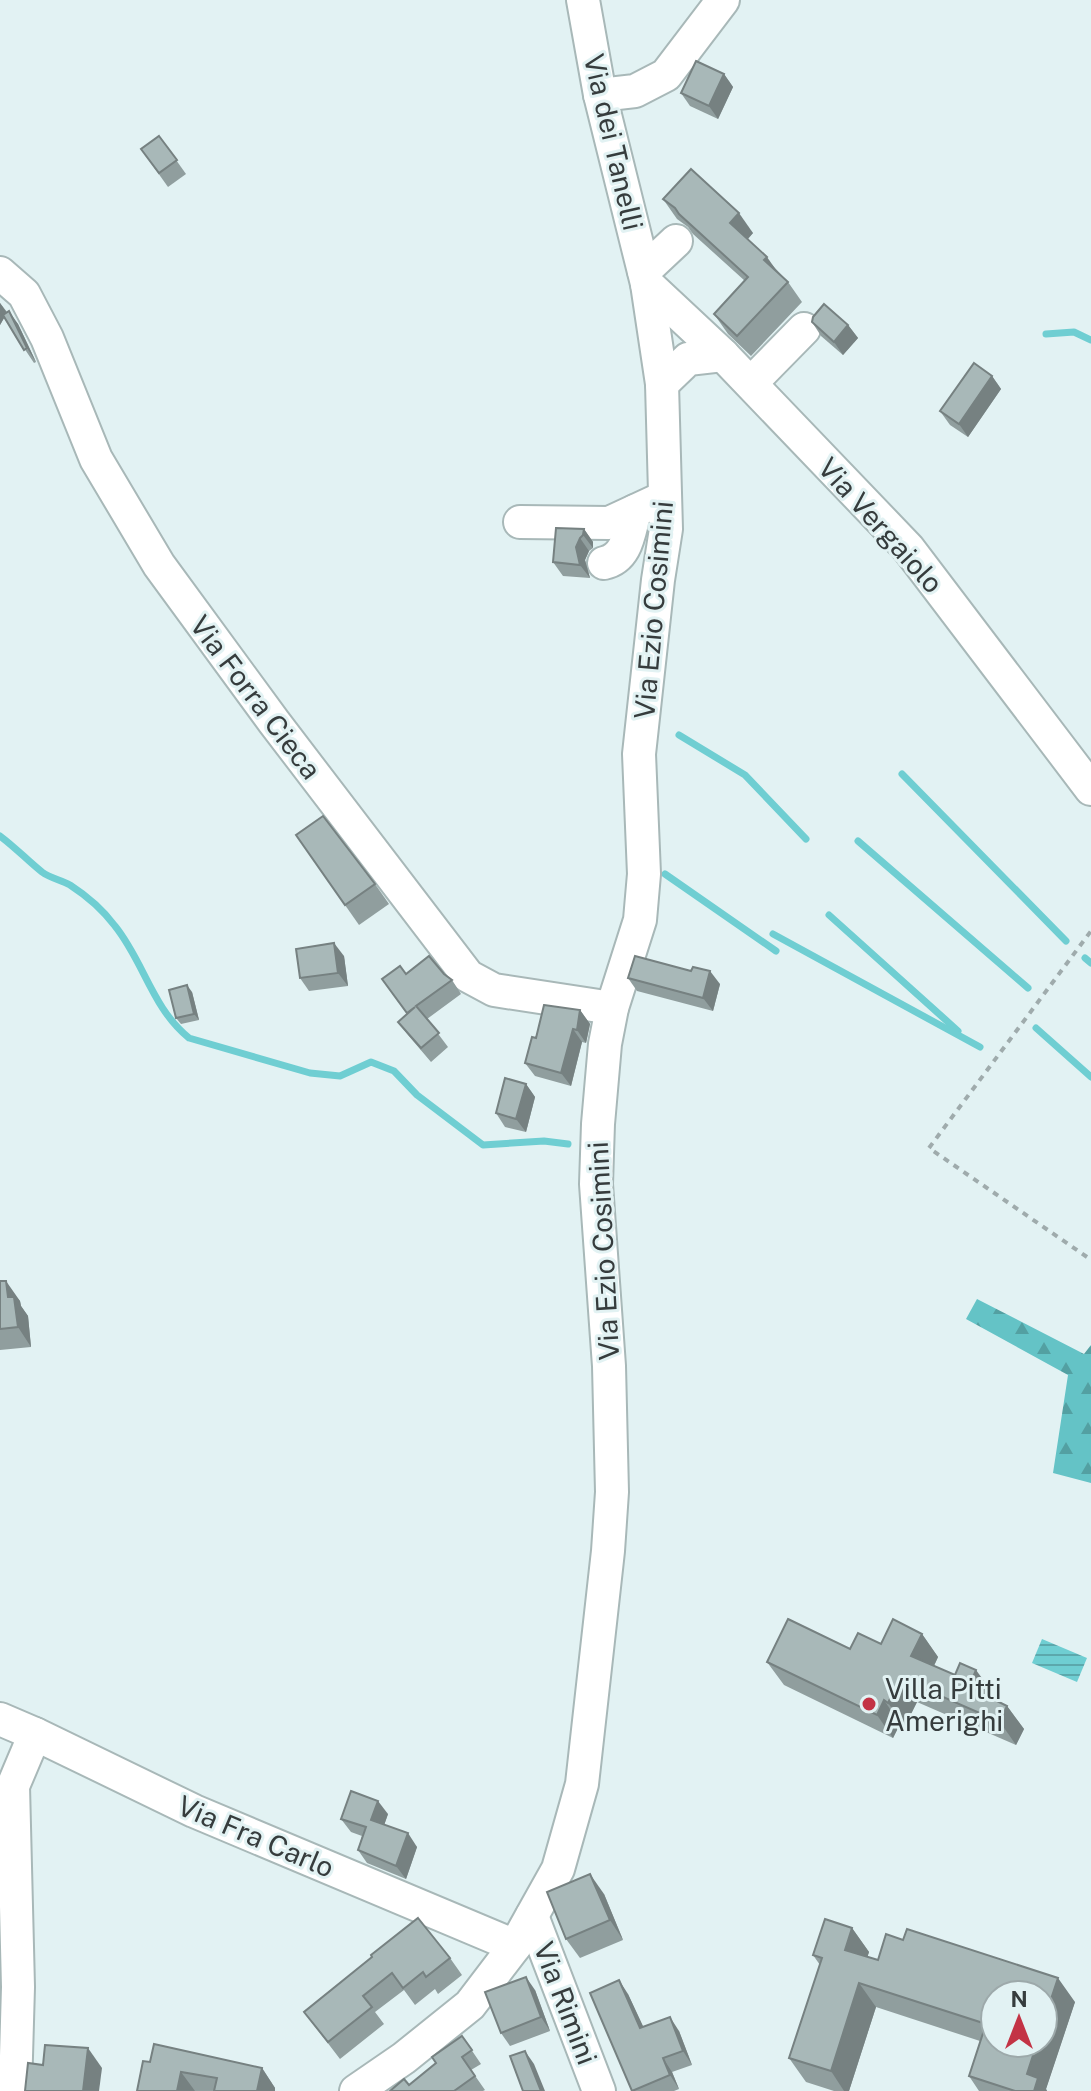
<svg xmlns="http://www.w3.org/2000/svg" width="1091" height="2091" font-family="'Public Sans',sans-serif">
  <style>
    .forest { fill: url(#forest-firs) }
    .water { fill: url(#water-rules) }
    .lines { fill: none; stroke-linecap: round; stroke-linejoin: round }
    .stream { stroke: #6fced2; stroke-width: 7 }
    .minor-casing { stroke: #a8b8b8; stroke-width: 36 }
    .path { stroke: #9fabac; stroke-width: 4; stroke-dasharray: 6 6; stroke-linecap: butt }
    .minor { stroke: #fff; stroke-width: 32 }
    .wall { fill: #909e9e }
    .shaded-wall { fill: #768181 }
    .building { fill: #a8b8b8; stroke: #768181; stroke-width: 2 }
    .poi-dot { fill: #c33345; stroke: #e2f2f3; stroke-width: 3 }
    .labels { text-anchor: middle; dominant-baseline: central; stroke-width: 6; stroke-linejoin: round; paint-order: stroke }
    .street-label { font-size: 28px; fill: #363c3d; stroke: #e2f2f3 }
    .poi-label { font-size: 28px; fill: #363c3d; stroke: #e2f2f3; text-anchor: start }
  </style>
  <defs>
    <pattern id="forest-firs" width="22" height="20" patternUnits="userSpaceOnUse" patternTransform="scale(2)"><rect width="22" height="20" fill="#64c3c6"/><path d="M5 1l3.5 6h-7zM16 11l3.5 6h-7z" fill="#53a0a2"/></pattern>
    <pattern id="water-rules" width="6" height="5" patternUnits="userSpaceOnUse" patternTransform="scale(2)"><rect width="6" height="5" fill="#6fced2"/><path d="M0 2.5h6" fill="none" stroke="#5ca8ac"/></pattern>
  </defs>
  <rect width="100%" height="100%" fill="#e2f2f3"/>
  <polygon class="forest" points="977,1299 1084,1354 1091,1345 1091,1483 1053,1473 1068,1375 966,1319"/>
  <polygon class="water" points="1042,1639 1087,1658 1077,1682 1032,1663"/>
  <g class="lines">
    <g class="stream">
      <polyline points="1046,334 1074,332 1091,340"/>
      <polyline points="679,735 745,775 806,839"/>
      <polyline points="902,774 1066,941"/>
      <path d="M0,836C15,847 28,861 42,872C50,878 61,880 70,885C87,896 103,910 115,926C144,962 152,1008 189,1038L310,1073L340,1076L371,1062L394,1071L417,1095L483,1145L544,1141L568,1144"/>
      <polyline points="858,841 1028,988"/>
      <polyline points="665,874 776,951"/>
      <polyline points="829,915 958,1031"/>
      <polyline points="773,934 980,1047"/>
      <polyline points="1085,958 1091,963"/>
      <polyline points="1036,1028 1091,1077"/>
    </g>
    <g class="minor-casing">
      <g id="minor">
        <polyline points="600,95 635,91 666,75 723,0"/>
        <polyline points="644,271 676,241"/>
        <polyline points="0,273 24,294 47,338 96,459 159,565 274,722 468,976 494,990 612,1008"/>
        <polyline points="647,284 723,355 908,548 1091,789"/>
        <polyline points="751,383 804,329"/>
        <polyline points="662,384 688,359 723,355"/>
        <polyline points="520,522 609,523 665,497"/>
        <path d="M604,563C628,558 629,531 635,511"/>
        <polyline points="0,1719 35,1734 194,1811 515,1946"/>
        <polyline points="532,1916 599,2091"/>
        <polyline points="15,2091 18,1987 13,1786 35,1734"/>
        <polyline points="356,2091 404,2058 470,2005 515,1946 558,1869 582,1784 608,1551 612,1492 609,1366 596,1184 598,1124 605,1044 612,1008 640,920 644,874 639,754 658,580 666,529 662,384 647,284 600,95 583,0"/>
      </g>
    </g>
    <polyline class="path" points="1087,1257 929,1148 1091,931"/>
    <use href="#minor" class="minor"/>
  </g>
  <g class="wall">
    <polygon points="724,74 733,87 718,119 690,106 681,93"/>
    <polygon points="159,136 186,174 168,187 141,149"/>
    <polygon points="663,199 753,233 748,239 788,282 802,302 751,356 728,334 714,314 745,281 693,234 688,227 677,219"/>
    <polygon points="0,303 7,312 18,324 36,362 34,363 4,318 0,325"/>
    <polygon points="812,322 848,325 858,338 843,355 821,336"/>
    <polygon points="992,376 1001,389 968,437 950,425 940,411"/>
    <polygon points="584,529 593,542 593,548 589,551 585,560 590,578 563,576 553,562"/>
    <polygon points="296,835 375,884 389,904 359,925"/>
    <polygon points="344,956 348,986 309,991 300,978"/>
    <polygon points="406,974 444,974 452,980 461,994 427,1019 448,1047 431,1062 408,1035 398,1022 407,1014 382,979"/>
    <polygon points="628,978 720,984 713,1011 637,991"/>
    <polygon points="192,992 199,1020 181,1024 176,1018"/>
    <polygon points="580,1010 590,1024 586,1043 582,1042 571,1086 535,1076 525,1063 536,1038"/>
    <polygon points="526,1084 535,1097 526,1132 505,1127 496,1113"/>
    <polygon points="0,1281 20,1301 21,1306 28,1316 31,1347 0,1350"/>
    <polygon points="922,1634 938,1657 934,1666 993,1693 991,1698 1007,1706 1024,1729 1016,1745 917,1702 905,1726 900,1724 893,1738 784,1685 767,1662 881,1644"/>
    <polygon points="388,1814 384,1825 417,1847 406,1879 367,1863 358,1850 362,1836 351,1832 341,1819"/>
    <polygon points="604,1894 623,1940 580,1958 566,1939"/>
    <polygon points="852,1928 869,1952 867,1957 878,1960 1075,2002 1046,2089 1047,2091 979,2091 969,2076 980,2041 876,2007 849,2091 834,2091 806,2082 789,2058 820,1965 813,1955"/>
    <polygon points="372,1957 450,1958 462,1975 438,1994 435,1989 415,2005 404,1990 375,2012 384,2024 340,2059 304,2012"/>
    <polygon points="535,1990 550,2031 510,2046 501,2033"/>
    <polygon points="628,1994 643,2027 679,2031 692,2065 672,2072 679,2089 674,2091 632,2091"/>
    <polygon points="462,2036 481,2064 471,2070 485,2090 483,2091 390,2091 409,2085 436,2063"/>
    <polygon points="150,2062 262,2068 275,2088 275,2091 137,2091"/>
  </g>
  <g class="shaded-wall">
    <polygon points="724,74 733,87 718,119 709,106"/>
    <polygon points="739,213 753,233 744,243 730,223"/>
    <polygon points="767,257 781,277 764,260"/>
    <polygon points="0,303 7,313 0,325"/>
    <polygon points="9,311 18,324 36,362 27,348"/>
    <polygon points="848,325 858,338 843,355 834,342"/>
    <polygon points="992,376 1001,389 968,437 959,424"/>
    <polygon points="584,529 593,542 593,548 583,535"/>
    <polygon points="580,538 589,551 585,560 590,578 580,565 576,547"/>
    <polygon points="334,943 344,956 348,986 338,973"/>
    <polygon points="710,971 720,984 713,1011 703,998"/>
    <polygon points="187,985 192,992 199,1020 194,1014"/>
    <polygon points="580,1010 590,1024 586,1043 577,1030"/>
    <polygon points="573,1029 582,1042 571,1086 561,1073"/>
    <polygon points="526,1084 535,1097 526,1132 516,1119"/>
    <polygon points="6,1281 20,1301 21,1306 28,1316 31,1347 18,1327 8,1297"/>
    <polygon points="922,1634 938,1657 927,1680 911,1656"/>
    <polygon points="976,1670 993,1693 985,1710 969,1687"/>
    <polygon points="900,1678 917,1702 905,1726 888,1703"/>
    <polygon points="884,1700 900,1724 893,1738 877,1715"/>
    <polygon points="1007,1706 1024,1729 1016,1745 1000,1722"/>
    <polygon points="378,1801 388,1814 381,1834 371,1820"/>
    <polygon points="408,1833 417,1847 406,1879 396,1866"/>
    <polygon points="590,1874 604,1894 623,1940 610,1920"/>
    <polygon points="852,1928 869,1952 862,1974 845,1950"/>
    <polygon points="526,1977 535,1990 550,2031 541,2017"/>
    <polygon points="1058,1978 1075,2002 1046,2089 1047,2091 1034,2091 1027,2074 1037,2043 1043,2043 1043,2023"/>
    <polygon points="619,1980 628,1994 650,2041 640,2028"/>
    <polygon points="859,1983 876,2007 849,2091 844,2091 831,2071"/>
    <polygon points="670,2017 679,2031 692,2065 683,2051"/>
    <polygon points="88,2048 102,2068 99,2091 83,2091"/>
    <polygon points="525,2051 534,2064 545,2091 541,2091"/>
    <polygon points="663,2058 672,2072 679,2089 670,2075"/>
    <polygon points="262,2068 275,2088 275,2091 257,2091"/>
    <polygon points="181,2072 195,2091 177,2091"/>
  </g>
  <g class="building">
    <polygon points="696,61 724,74 709,106 681,93"/>
    <polygon points="159,136 177,160 159,173 141,149"/>
    <polygon points="691,169 739,213 730,223 767,257 764,260 788,282 737,336 714,314 748,277 679,214 675,208 663,199"/>
    <polygon points="824,304 848,325 834,342 812,322 813,317"/>
    <polygon points="9,311 27,348 24,350 3,315"/>
    <polygon points="974,363 992,376 959,424 940,411"/>
    <polygon points="556,528 584,529 583,535 580,538 576,547 580,565 553,562"/>
    <polygon points="323,816 375,884 345,905 296,835"/>
    <polygon points="334,943 338,973 300,978 296,949"/>
    <polygon points="429,956 444,974 452,980 416,1006 439,1033 421,1048 398,1022 415,1007 407,1013 382,979 400,966 406,974"/>
    <polygon points="635,956 691,971 693,967 710,971 703,998 628,978"/>
    <polygon points="187,985 194,1014 176,1018 169,990"/>
    <polygon points="544,1005 580,1010 577,1030 573,1029 561,1073 525,1063 532,1037 536,1038"/>
    <polygon points="505,1078 526,1084 516,1119 496,1113"/>
    <polygon points="0,1281 6,1281 8,1297 14,1297 18,1327 0,1329"/>
    <polygon points="788,1619 850,1649 858,1633 881,1644 893,1619 922,1634 911,1656 955,1675 960,1663 976,1670 969,1687 1007,1706 1000,1722 900,1678 888,1703 884,1700 877,1715 767,1662"/>
    <polygon points="351,1791 378,1801 371,1820 408,1833 396,1866 358,1850 366,1827 341,1819"/>
    <polygon points="590,1874 610,1920 566,1939 547,1892"/>
    <polygon points="418,1918 450,1958 426,1977 423,1972 403,1988 392,1973 363,1996 372,2007 328,2042 304,2012 372,1957 371,1955"/>
    <polygon points="825,1919 852,1928 845,1950 878,1960 886,1934 903,1940 907,1929 1058,1978 1043,2023 1043,1995 995,1995 995,2043 1037,2043 1027,2074 1038,2078 1034,2091 1015,2091 969,2076 986,2024 859,1983 831,2071 789,2058 822,1958 813,1955"/>
    <polygon points="526,1977 541,2017 501,2033 485,1992"/>
    <polygon points="619,1980 640,2028 670,2017 683,2051 663,2058 670,2075 632,2091 590,1993"/>
    <polygon points="462,2036 472,2050 462,2057 475,2076 454,2091 390,2091 404,2079 409,2085 436,2063 432,2057"/>
    <polygon points="154,2044 262,2068 257,2091 214,2091 217,2078 181,2072 177,2091 137,2091 143,2061 150,2062"/>
    <polygon points="45,2045 88,2048 83,2091 25,2091 28,2063 43,2065"/>
    <polygon points="525,2051 541,2091 523,2091 510,2056"/>
  </g>
  <circle class="poi-dot" cx="869" cy="1704" r="8"/>
  <g class="labels">
    <g class="street-label">
      <text transform="translate(614 142) rotate(77)">Via dei Tanelli</text>
      <text transform="translate(881 525) rotate(48)">Via Vergaiolo</text>
      <text transform="translate(653 610) rotate(-85)">Via Ezio Cosimini</text>
      <text transform="translate(256 697) rotate(53)">Via Forra Cieca</text>
      <text transform="translate(603 1251) rotate(-93)">Via Ezio Cosimini</text>
      <text transform="translate(256 1836) rotate(23)">Via Fra Carlo</text>
      <text transform="translate(566 2003) rotate(69)">Via Rimini</text>
    </g>
    <g class="poi-label">
      <text x="885" y="1688">Villa Pitti<tspan x="885" dy="32">Amerighi</tspan></text>
    </g>
  </g>
  <g transform="translate(1019 2019)"><circle r="38" fill="#e2f2f3" stroke="#9da9aa" stroke-width="2"/>
  <path d="M0-6L14 30L0 20L-14 30Z" fill="#c33345"/>
  <text y="-12" font-size="22" font-weight="bold" text-anchor="middle" fill="#363c3d">N</text>
  </g>
</svg>
